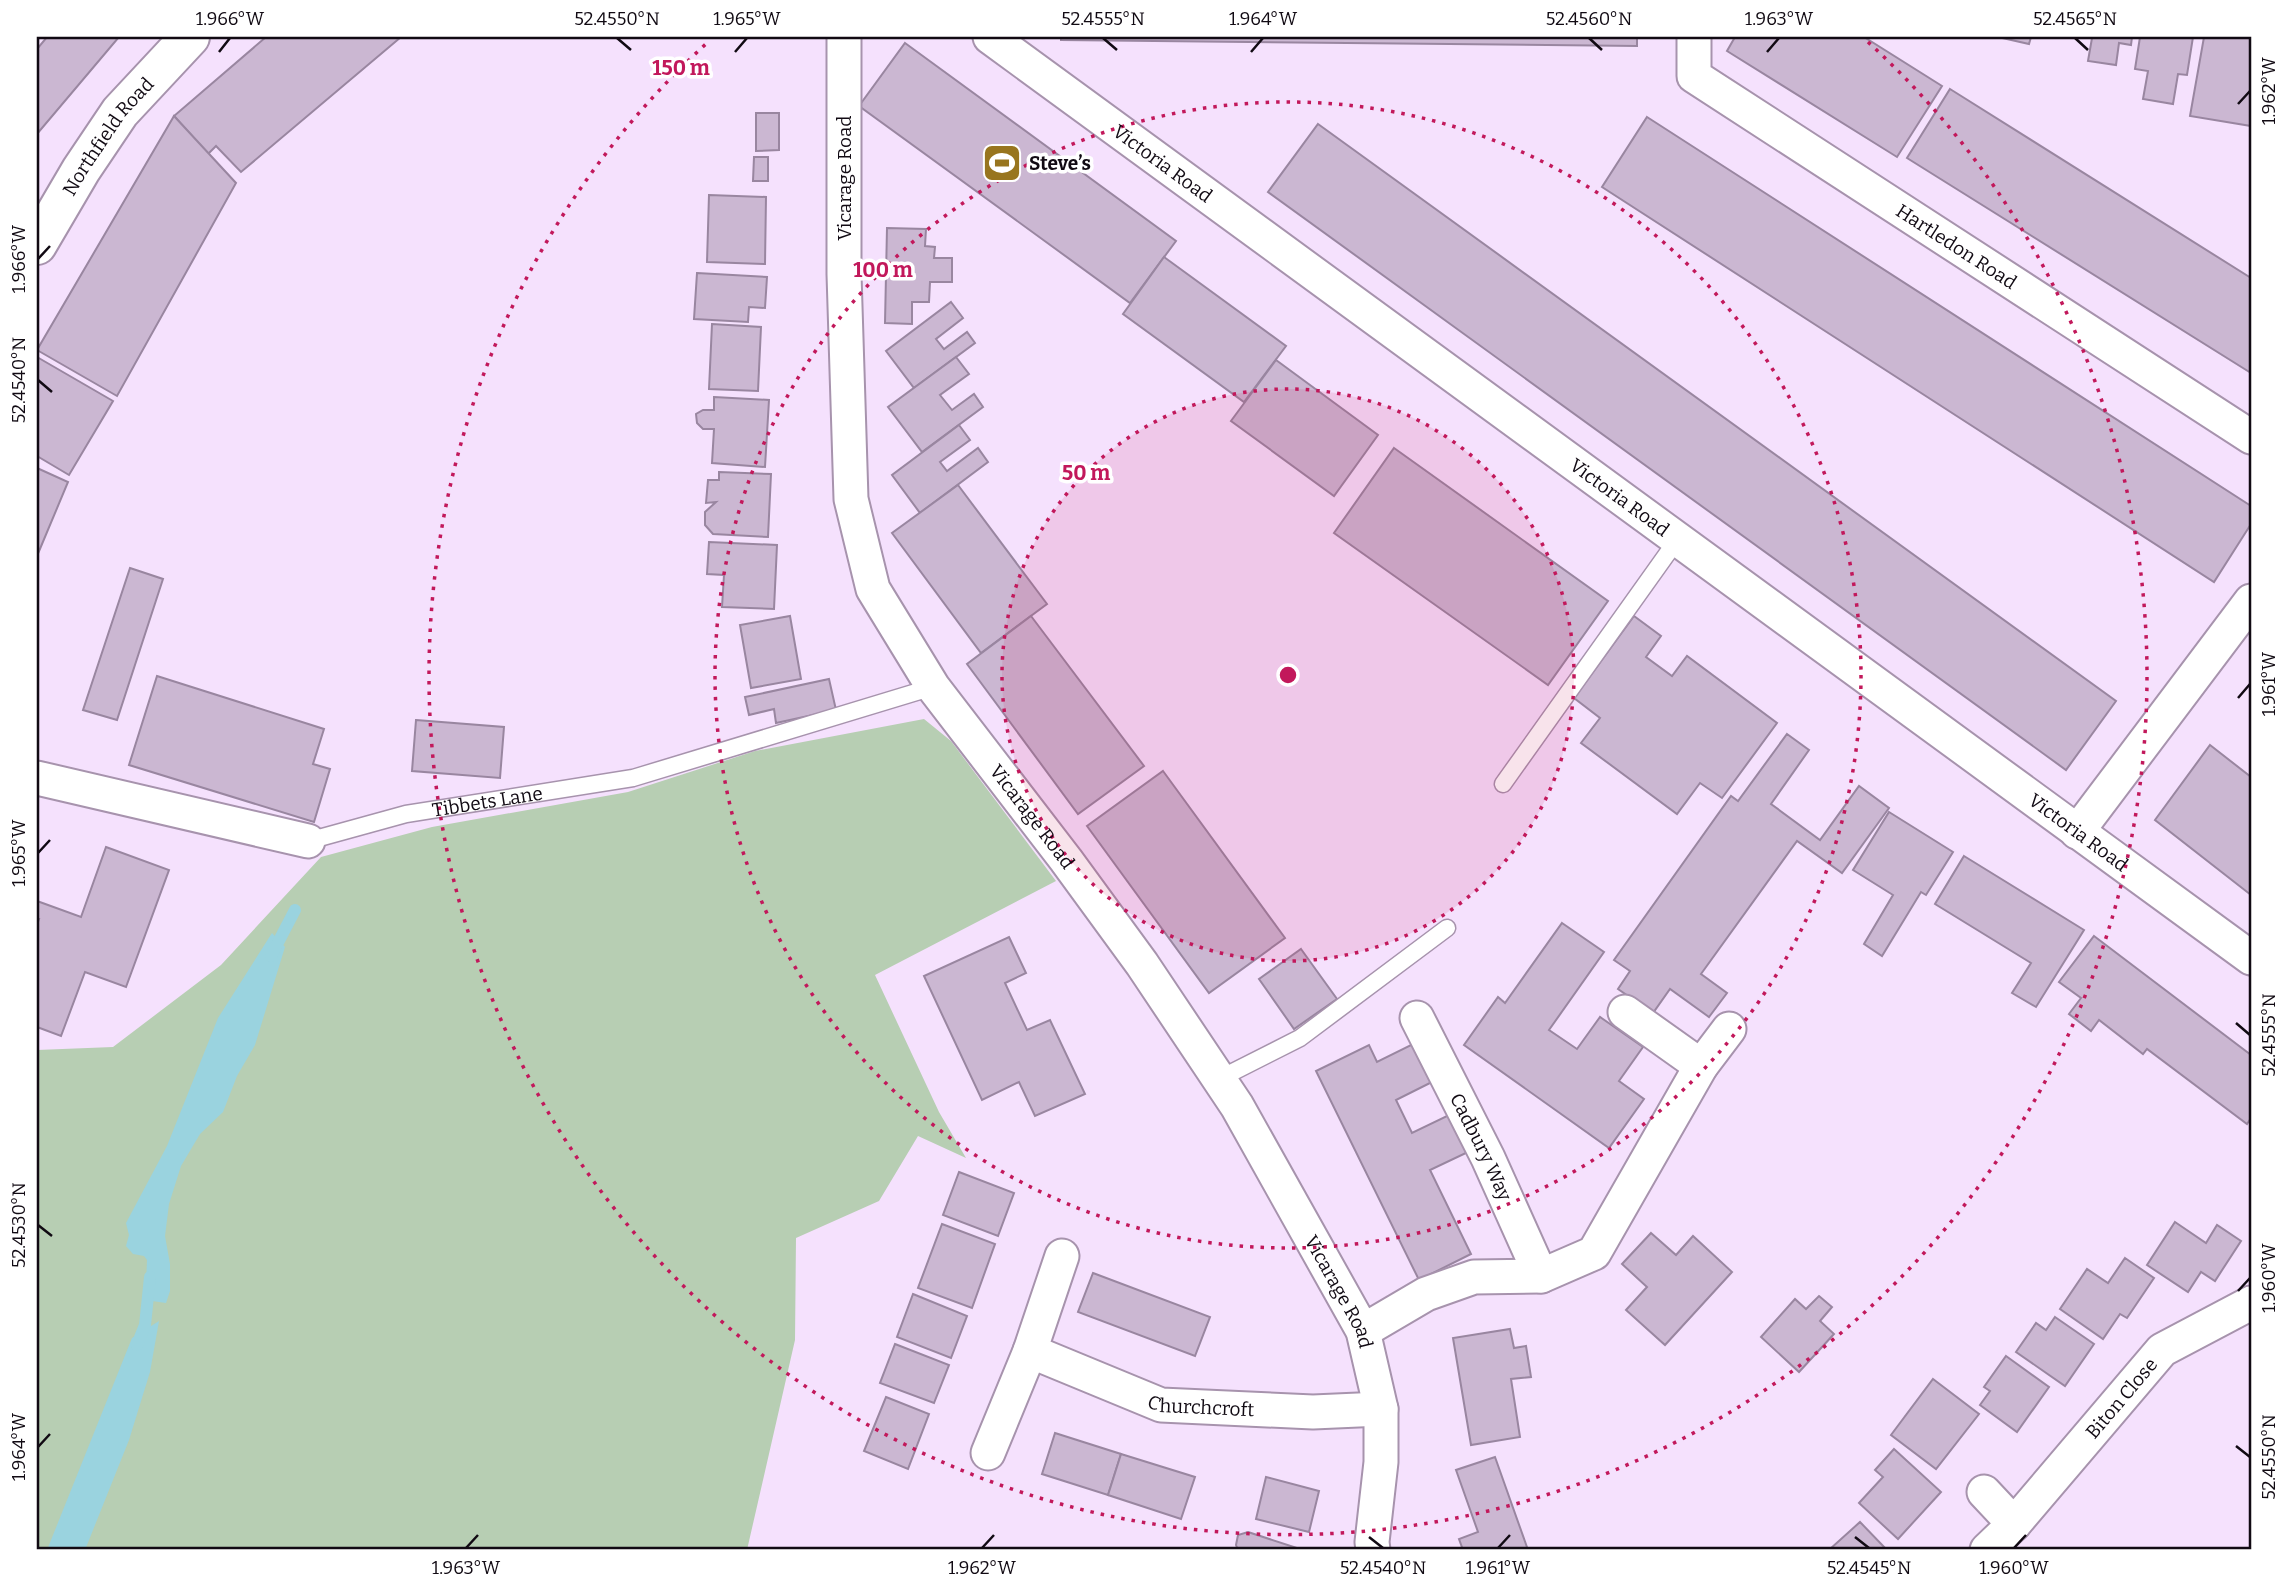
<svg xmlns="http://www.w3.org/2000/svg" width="2288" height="1587" font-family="Bitter,serif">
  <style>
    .green { fill: #b7ceb3 }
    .water { fill: #9ad3df }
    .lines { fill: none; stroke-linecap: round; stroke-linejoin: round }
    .stream { stroke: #9ad3df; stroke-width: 12 }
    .building { fill: #cbb7d2; stroke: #9986a0; stroke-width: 2 }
    .service-casing { stroke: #a793ad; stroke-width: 19 }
    .minor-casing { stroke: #a793ad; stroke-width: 37 }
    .tertiary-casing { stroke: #a793ad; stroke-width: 42 }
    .service { stroke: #fff; stroke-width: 16 }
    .minor { stroke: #fff; stroke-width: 33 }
    .tertiary { stroke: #fff; stroke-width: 38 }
    .ticks { fill: none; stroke: #110a13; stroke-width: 2.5 }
    .ring { fill: none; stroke: #c2185b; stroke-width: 3.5; stroke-dasharray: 3.5 7 }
    .labels { text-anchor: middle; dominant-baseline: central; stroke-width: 7; stroke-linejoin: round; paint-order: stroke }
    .street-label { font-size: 19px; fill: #110a13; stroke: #fff }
    .poi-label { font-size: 19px; font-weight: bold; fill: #110a13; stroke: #fff; text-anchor: start }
    .centre { fill: #c2185b; stroke: #fff; stroke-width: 3.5 }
    .ring-label { font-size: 21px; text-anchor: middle; font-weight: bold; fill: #c2185b; stroke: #fff; stroke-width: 7; stroke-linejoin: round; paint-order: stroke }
    .neatline { fill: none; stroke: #110a13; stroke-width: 2.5 }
    .ticks-label { font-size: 18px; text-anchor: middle; fill: #110a13 }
  </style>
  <rect width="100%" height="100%" fill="#f5e1fd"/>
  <polygon class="green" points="924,719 951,741 1056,881 875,975 939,1112 966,1158 918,1136 879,1201 796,1238 795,1340 747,1550 37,1550 37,1050 113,1047 221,965 321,857 432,827 628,792 755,751"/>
  <g class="water">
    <polygon points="272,933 285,947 255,1045 237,1076 223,1112 200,1134 181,1166 169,1204 165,1236 170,1264 170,1291 166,1303 152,1301 146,1285 147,1260 144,1256 133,1254 126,1246 129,1235 126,1223 167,1146 218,1018"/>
    <polygon points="159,1321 150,1372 129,1440 85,1550 47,1550 132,1338"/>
  </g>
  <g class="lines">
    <g class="stream">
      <polyline points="271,956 295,910"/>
      <polyline points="137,1345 145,1325 150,1277"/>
    </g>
  </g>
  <g class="building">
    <polygon points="47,37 119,37 37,134 37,49"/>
    <polygon points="266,37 401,37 241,172 216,146 208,154 174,116"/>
    <polygon points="1061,37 1637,37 1637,46 1061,40"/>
    <polygon points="1735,37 1864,37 1942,86 1897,157 1727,51"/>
    <polygon points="1998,37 2031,37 2029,44"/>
    <polygon points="2084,37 2132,37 2131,45 2119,43 2116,65 2088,61 2092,38"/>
    <polygon points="2140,37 2193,37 2187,75 2178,74 2173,104 2143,99 2148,71 2135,69"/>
    <polygon points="2204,37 2251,37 2251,126 2190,116"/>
    <polygon points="905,43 1176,241 1130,303 859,106"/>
    <polygon points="1950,89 2251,278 2251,373 1907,158"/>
    <polygon points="756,113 779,113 779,150 756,151"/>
    <polygon points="174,116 236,183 117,396 37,350"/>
    <polygon points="1647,117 2251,506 2251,524 2214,582 1602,187"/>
    <polygon points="1318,124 2116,701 2066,770 1268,192"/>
    <polygon points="754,157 768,157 768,181 753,181"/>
    <polygon points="709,195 766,197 765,264 707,262"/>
    <polygon points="887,228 926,229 925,246 935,247 934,258 952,258 952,282 930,282 929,302 912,302 912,324 885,323"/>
    <polygon points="1164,257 1286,346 1244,402 1123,314"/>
    <polygon points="697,273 767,277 765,308 749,307 748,322 694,319"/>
    <polygon points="951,302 963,318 936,339 944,349 967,332 975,343 914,388 886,351"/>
    <polygon points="712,324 761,327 758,391 709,389"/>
    <polygon points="37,357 113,401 69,475 37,456"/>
    <polygon points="956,357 969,374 940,395 952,410 974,394 983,407 922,452 888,407"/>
    <polygon points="1276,360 1378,435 1334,496 1231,421"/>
    <polygon points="714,397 769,400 765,467 712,463 714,429 703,429 697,423 696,414 703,410 714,410"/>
    <polygon points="959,425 970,440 940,462 947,471 978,448 988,462 920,513 892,475"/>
    <polygon points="1394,448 1608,601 1548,685 1334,533"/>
    <polygon points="37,468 68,482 37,556"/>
    <polygon points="719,472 771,474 768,537 713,534 705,525 705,512 716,502 706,503 708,480 719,480"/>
    <polygon points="958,485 1047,604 981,653 892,533"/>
    <polygon points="709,542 777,545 774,609 722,607 724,575 707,574"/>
    <polygon points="130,568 163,579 117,720 83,710"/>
    <polygon points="790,616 801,679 751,688 740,625"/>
    <polygon points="1031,616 1144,766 1078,814 967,664"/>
    <polygon points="1634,616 1661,636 1646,657 1672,676 1687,656 1777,723 1722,798 1700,783 1677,814 1581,743 1600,718 1574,698"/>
    <polygon points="157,676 324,729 313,764 330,769 314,822 129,765"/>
    <polygon points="829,679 836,710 776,723 774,709 749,715 745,697"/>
    <polygon points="416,720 504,727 500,778 412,771"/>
    <polygon points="1787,734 1809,750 1771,804 1820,840 1859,786 1889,808 1842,873 1797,841 1701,974 1727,993 1709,1017 1670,989 1653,1013 1618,989 1630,971 1614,960 1731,796 1738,801"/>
    <polygon points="2210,745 2251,777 2251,895 2155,820"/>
    <polygon points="1163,771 1285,938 1209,993 1087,826"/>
    <polygon points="1889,812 1953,852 1926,895 1921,892 1882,956 1864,944 1893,895 1853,870"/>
    <polygon points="106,847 169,870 126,987 85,972 61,1036 37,1027 37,925 39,919 37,919 37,901 81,917"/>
    <polygon points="1964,856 2084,930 2036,1007 2012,993 2031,963 1935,904"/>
    <polygon points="1562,923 1604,952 1549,1030 1577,1049 1600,1017 1643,1047 1619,1081 1644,1099 1609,1148 1464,1045 1498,997 1505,1003"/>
    <polygon points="2094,936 2251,1055 2251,1118 2247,1124 2147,1049 2143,1054 2099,1020 2091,1031 2069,1014 2081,998 2059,982"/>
    <polygon points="1009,937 1026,973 1005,983 1027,1030 1050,1020 1085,1094 1035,1116 1019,1082 982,1100 924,976"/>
    <polygon points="1301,949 1337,999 1294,1029 1259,979"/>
    <polygon points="1413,1044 1432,1082 1396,1100 1412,1133 1449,1115 1468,1152 1430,1170 1471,1254 1419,1280 1316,1071 1369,1045 1377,1062"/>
    <polygon points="959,1172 1014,1193 998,1236 943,1215"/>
    <polygon points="2175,1222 2206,1243 2217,1225 2241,1241 2215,1281 2201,1272 2188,1292 2147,1265"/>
    <polygon points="942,1224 995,1244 972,1308 918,1288"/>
    <polygon points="1651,1233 1676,1255 1693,1236 1732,1272 1665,1345 1626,1310 1647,1287 1622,1264"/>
    <polygon points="2125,1258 2154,1278 2127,1318 2120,1314 2103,1339 2060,1309 2087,1269 2108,1283"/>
    <polygon points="1093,1273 1210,1317 1195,1356 1078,1312"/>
    <polygon points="913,1294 967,1316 951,1358 897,1337"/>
    <polygon points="1819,1296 1832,1307 1820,1321 1834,1334 1799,1372 1761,1337 1795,1299 1806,1309"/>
    <polygon points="2055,1317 2094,1344 2065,1386 2016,1352 2036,1323 2046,1330"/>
    <polygon points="1510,1329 1514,1348 1526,1346 1531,1377 1511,1379 1520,1437 1471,1445 1453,1338"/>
    <polygon points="895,1344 949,1365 934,1403 880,1383"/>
    <polygon points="2006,1356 2049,1387 2017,1432 1980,1405 1990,1391 1984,1387"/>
    <polygon points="1933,1379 1979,1414 1936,1469 1891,1435"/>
    <polygon points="886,1397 929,1414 908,1469 864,1451"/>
    <polygon points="1055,1433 1121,1454 1108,1495 1042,1474"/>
    <polygon points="1894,1449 1941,1492 1898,1539 1859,1503 1883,1477 1875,1470"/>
    <polygon points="1121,1454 1195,1477 1181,1519 1108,1495"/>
    <polygon points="1495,1457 1528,1550 1463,1550 1459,1539 1478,1532 1456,1470"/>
    <polygon points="1266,1477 1319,1491 1309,1532 1256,1519"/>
    <polygon points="1860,1522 1887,1550 1831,1550 1830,1549"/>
    <polygon points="1248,1532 1303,1550 1238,1550 1236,1545 1238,1535"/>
  </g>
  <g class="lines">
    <g class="service-casing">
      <g id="service">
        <polyline points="1503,784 1677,540"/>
        <path id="s1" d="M308,841L406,814L633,778L933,687"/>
        <polyline points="1219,1079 1300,1038 1447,928"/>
      </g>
    </g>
    <g class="minor-casing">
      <g id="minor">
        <path id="s2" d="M844,37V274L851,499L873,589L933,687L1066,860L1142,964L1237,1106L1363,1331L1381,1409V1462L1372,1542L1373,1550"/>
        <path id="s3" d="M990,37L2251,958"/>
        <path id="s4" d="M1694,37V76L2251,437"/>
        <polyline points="37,778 308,841"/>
        <polyline points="2077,832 2251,601"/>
        <polyline points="1625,1012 1701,1066"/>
        <path id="s5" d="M1417,1018L1488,1158L1541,1276"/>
        <path id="s6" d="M1062,1256L1030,1351L1161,1405L1313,1412L1381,1409"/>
        <polyline points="1363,1331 1426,1294 1474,1277 1541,1276 1594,1253 1701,1066 1729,1029"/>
        <polyline points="988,1453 1030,1351"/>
        <polyline points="1984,1492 2014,1524"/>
        <path id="s7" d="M1987,1550L2014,1524L2162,1350L2251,1303"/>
      </g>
    </g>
    <g class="tertiary-casing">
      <g id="tertiary">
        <path id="s8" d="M37,245L81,170L120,112L190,37"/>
      </g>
    </g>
    <use href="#service" class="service"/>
    <use href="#minor" class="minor"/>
    <use href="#tertiary" class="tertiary"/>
  </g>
  <path class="ticks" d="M617,38L631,50M1103,38L1117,50M1589,38L1602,50M2075,38L2088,50M219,52L230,38M735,52L747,38M1251,52L1263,38M1767,52L1779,38M2238,104L2250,91M38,259L50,246M38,380L52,392M2238,698L2250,684M38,853L50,840M2236,1023L2250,1035M38,1225L52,1236M2238,1291L2250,1278M2236,1446L2250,1457M38,1447L50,1434M1369,1537L1383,1548M1855,1537L1869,1548M466,1548L478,1535M982,1548L994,1535M1498,1548L1510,1535M2014,1548L2026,1535"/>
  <circle cx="1288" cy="675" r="286" fill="#c2185b" fill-opacity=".12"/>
  <g class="ring">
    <circle cx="1288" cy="675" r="286"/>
    <circle cx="1288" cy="675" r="573"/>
    <path d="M1868 42A859 859 0 1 1 708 42"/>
  </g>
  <defs>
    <g id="stadium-square" transform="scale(2.0125)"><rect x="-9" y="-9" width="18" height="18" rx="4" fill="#98751e" stroke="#fff"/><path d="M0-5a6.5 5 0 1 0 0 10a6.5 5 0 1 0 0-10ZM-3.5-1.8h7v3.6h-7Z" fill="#fff"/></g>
  </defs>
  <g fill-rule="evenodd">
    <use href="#stadium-square" x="1002" y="163"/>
  </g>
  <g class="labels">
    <g class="street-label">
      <text stroke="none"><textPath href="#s8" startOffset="130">Northfield Road</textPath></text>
      <text stroke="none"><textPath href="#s3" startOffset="214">Victoria Road</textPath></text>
      <text transform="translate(844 178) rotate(-90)">Vicarage Road</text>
      <text stroke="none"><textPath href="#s4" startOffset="352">Hartledon Road</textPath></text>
      <text stroke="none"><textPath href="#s3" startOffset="780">Victoria Road</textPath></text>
      <text stroke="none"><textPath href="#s1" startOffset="184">Tibbets Lane</textPath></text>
      <text stroke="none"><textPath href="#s2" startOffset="833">Vicarage Road</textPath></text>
      <text stroke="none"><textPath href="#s3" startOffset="1348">Victoria Road</textPath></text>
      <text stroke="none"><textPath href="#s5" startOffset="144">Cadbury Way</textPath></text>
      <text stroke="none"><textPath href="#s2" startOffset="1400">Vicarage Road</textPath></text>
      <text stroke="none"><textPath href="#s7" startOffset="203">Biton Close</textPath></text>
      <text stroke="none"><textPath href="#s6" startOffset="282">Churchcroft</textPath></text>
    </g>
    <g class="poi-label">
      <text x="1029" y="163">Steve’s</text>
    </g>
  </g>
  <circle cx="1288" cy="675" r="10" class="centre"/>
  <g class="ring-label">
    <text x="681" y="75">150 m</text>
    <text x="883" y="277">100 m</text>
    <text x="1086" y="480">50 m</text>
  </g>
  <rect width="2288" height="1587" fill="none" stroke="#ffffff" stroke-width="77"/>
  <rect x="38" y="38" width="2212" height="1510" class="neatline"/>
  <g class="ticks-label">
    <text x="230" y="25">1.966°W</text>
    <text x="617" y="25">52.4550°N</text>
    <text x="747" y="25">1.965°W</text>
    <text x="1103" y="25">52.4555°N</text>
    <text x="1263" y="25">1.964°W</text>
    <text x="1589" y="25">52.4560°N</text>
    <text x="1779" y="25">1.963°W</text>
    <text x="2075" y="25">52.4565°N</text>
    <text transform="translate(2269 91) rotate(-90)" y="6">1.962°W</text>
    <text transform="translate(19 259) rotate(-90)" y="6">1.966°W</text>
    <text transform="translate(19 380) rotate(-90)" y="6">52.4540°N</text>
    <text transform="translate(2269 684) rotate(-90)" y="6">1.961°W</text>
    <text transform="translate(19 853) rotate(-90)" y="6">1.965°W</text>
    <text transform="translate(2269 1035) rotate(-90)" y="6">52.4555°N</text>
    <text transform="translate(19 1225) rotate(-90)" y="6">52.4530°N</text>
    <text transform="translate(2269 1278) rotate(-90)" y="6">1.960°W</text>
    <text transform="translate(19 1447) rotate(-90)" y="6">1.964°W</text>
    <text transform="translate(2269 1457) rotate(-90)" y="6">52.4550°N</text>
    <text x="466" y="1574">1.963°W</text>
    <text x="982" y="1574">1.962°W</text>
    <text x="1383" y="1574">52.4540°N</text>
    <text x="1498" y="1574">1.961°W</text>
    <text x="1869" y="1574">52.4545°N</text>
    <text x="2014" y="1574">1.960°W</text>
  </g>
</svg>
